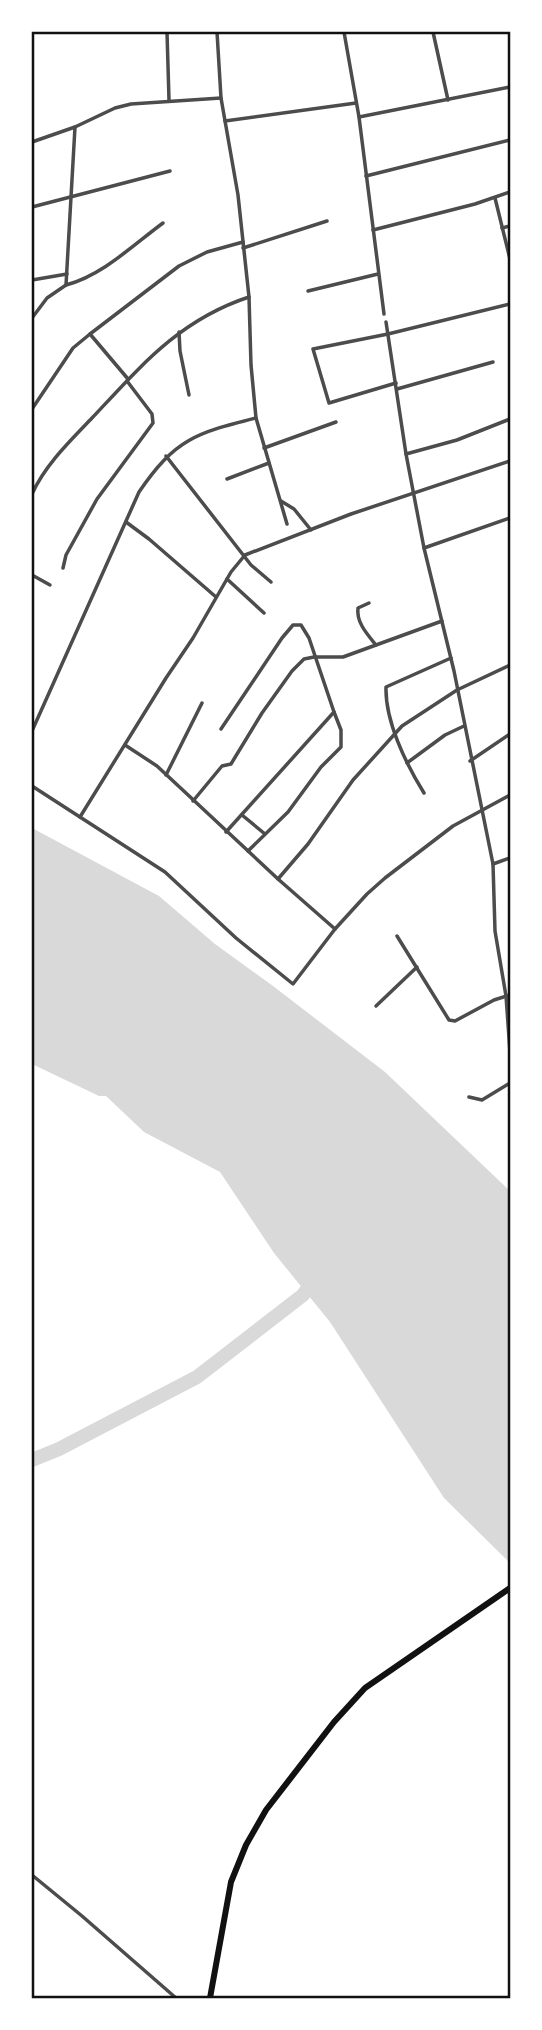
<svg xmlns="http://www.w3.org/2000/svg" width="542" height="2030" font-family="Manrope,sans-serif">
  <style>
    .water { fill: #d9d9d9 }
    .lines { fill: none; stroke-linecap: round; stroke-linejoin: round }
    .river { stroke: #d9d9d9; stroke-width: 14 }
    .minor { stroke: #4c4c4c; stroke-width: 3.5 }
    .primary { stroke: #111; stroke-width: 6 }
    .neatline { fill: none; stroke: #111; stroke-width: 2.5 }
  </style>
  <rect width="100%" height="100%" fill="#fff"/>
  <polygon class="water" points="32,828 159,896 215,944 273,986 385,1072 510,1191 510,1563 444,1498 330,1322 274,1253 220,1172 144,1132 106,1096 99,1096 32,1064"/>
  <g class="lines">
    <polyline class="river" points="32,1460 59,1449 197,1377 303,1295 316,1276"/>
    <g class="minor">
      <polyline points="167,32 169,100"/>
      <polyline points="217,32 221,98 238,195 249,297 251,365 256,418 287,524"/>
      <polyline points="344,32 359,117 384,314"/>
      <polyline points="433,32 448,100"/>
      <polyline points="359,117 510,87"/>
      <polyline points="225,121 356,103"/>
      <path d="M75,127L66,285C103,275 133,245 163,223"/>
      <polyline points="32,142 75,127 115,108 131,104 221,98"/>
      <polyline points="366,176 510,140"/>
      <polyline points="495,198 510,259"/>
      <polyline points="32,207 170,171"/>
      <polyline points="502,228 510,226"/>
      <polyline points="373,230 475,204 510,192"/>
      <polyline points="243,248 327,221"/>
      <polyline points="32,280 67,274"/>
      <polyline points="308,291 378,274"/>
      <polyline points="32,318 47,298 66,285"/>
      <polyline points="386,322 406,454 424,548 454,671 493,864 495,931 506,996 510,1052"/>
      <polyline points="179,332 180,351 189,395"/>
      <polyline points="90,334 179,266 207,252 243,242"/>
      <polyline points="396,383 329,403 313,349 388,334 510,304"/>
      <polyline points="397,389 493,362"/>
      <polyline points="32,409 73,348 90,334 128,379"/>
      <polyline points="264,448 336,422"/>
      <polyline points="406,454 457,440 510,419"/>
      <polyline points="166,456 251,565 271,582"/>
      <polyline points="227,479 269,463"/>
      <path d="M32,494C45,465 70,441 92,418C141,366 179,320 249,297"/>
      <polyline points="281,501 294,509 311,530"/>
      <polyline points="126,522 149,539 216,597"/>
      <polyline points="424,548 510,518"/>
      <polyline points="63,568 66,555 97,499 153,423 152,414 127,381"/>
      <polyline points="32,575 50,585"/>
      <polyline points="227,579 264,613"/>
      <path d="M369,603L358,608C356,622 367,634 376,645"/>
      <polyline points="221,729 282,638 293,625 301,625 309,638 334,712 226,832"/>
      <path d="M32,731L139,492C175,439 196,433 256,418"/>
      <polyline points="125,745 157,766 278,879 335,929"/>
      <polyline points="470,761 510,734"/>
      <polyline points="407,763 445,735 464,726"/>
      <polyline points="166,775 202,703"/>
      <polyline points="32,786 165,872 236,938 293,984 335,929 367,894 385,878 453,826 510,795"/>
      <path d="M424,793C406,764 385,721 386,687L451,658"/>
      <polyline points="193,801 222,766 231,764 262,713 292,671 304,659 314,657 343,657 442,621"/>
      <polyline points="242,815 265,834"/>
      <polyline points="80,817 166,678 193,638 231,572 245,555 351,514 510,461"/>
      <polyline points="248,851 288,812 321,767 341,747 341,730 334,712"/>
      <polyline points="493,864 510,858"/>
      <polyline points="278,879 308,844 353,780 402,726 457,690 510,665"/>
      <polyline points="397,936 449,1020 455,1021 494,1000 510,995"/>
      <polyline points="376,1006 417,967"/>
      <polyline points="469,1097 482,1100 510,1083"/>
      <polyline points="32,1875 82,1916 176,1998"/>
    </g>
    <polyline class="primary" points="210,1998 231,1882 246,1845 266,1810 334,1722 365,1688 510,1588"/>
  </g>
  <rect width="542" height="2030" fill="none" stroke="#ffffff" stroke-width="66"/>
  <rect x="33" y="33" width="476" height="1964" class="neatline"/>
</svg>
